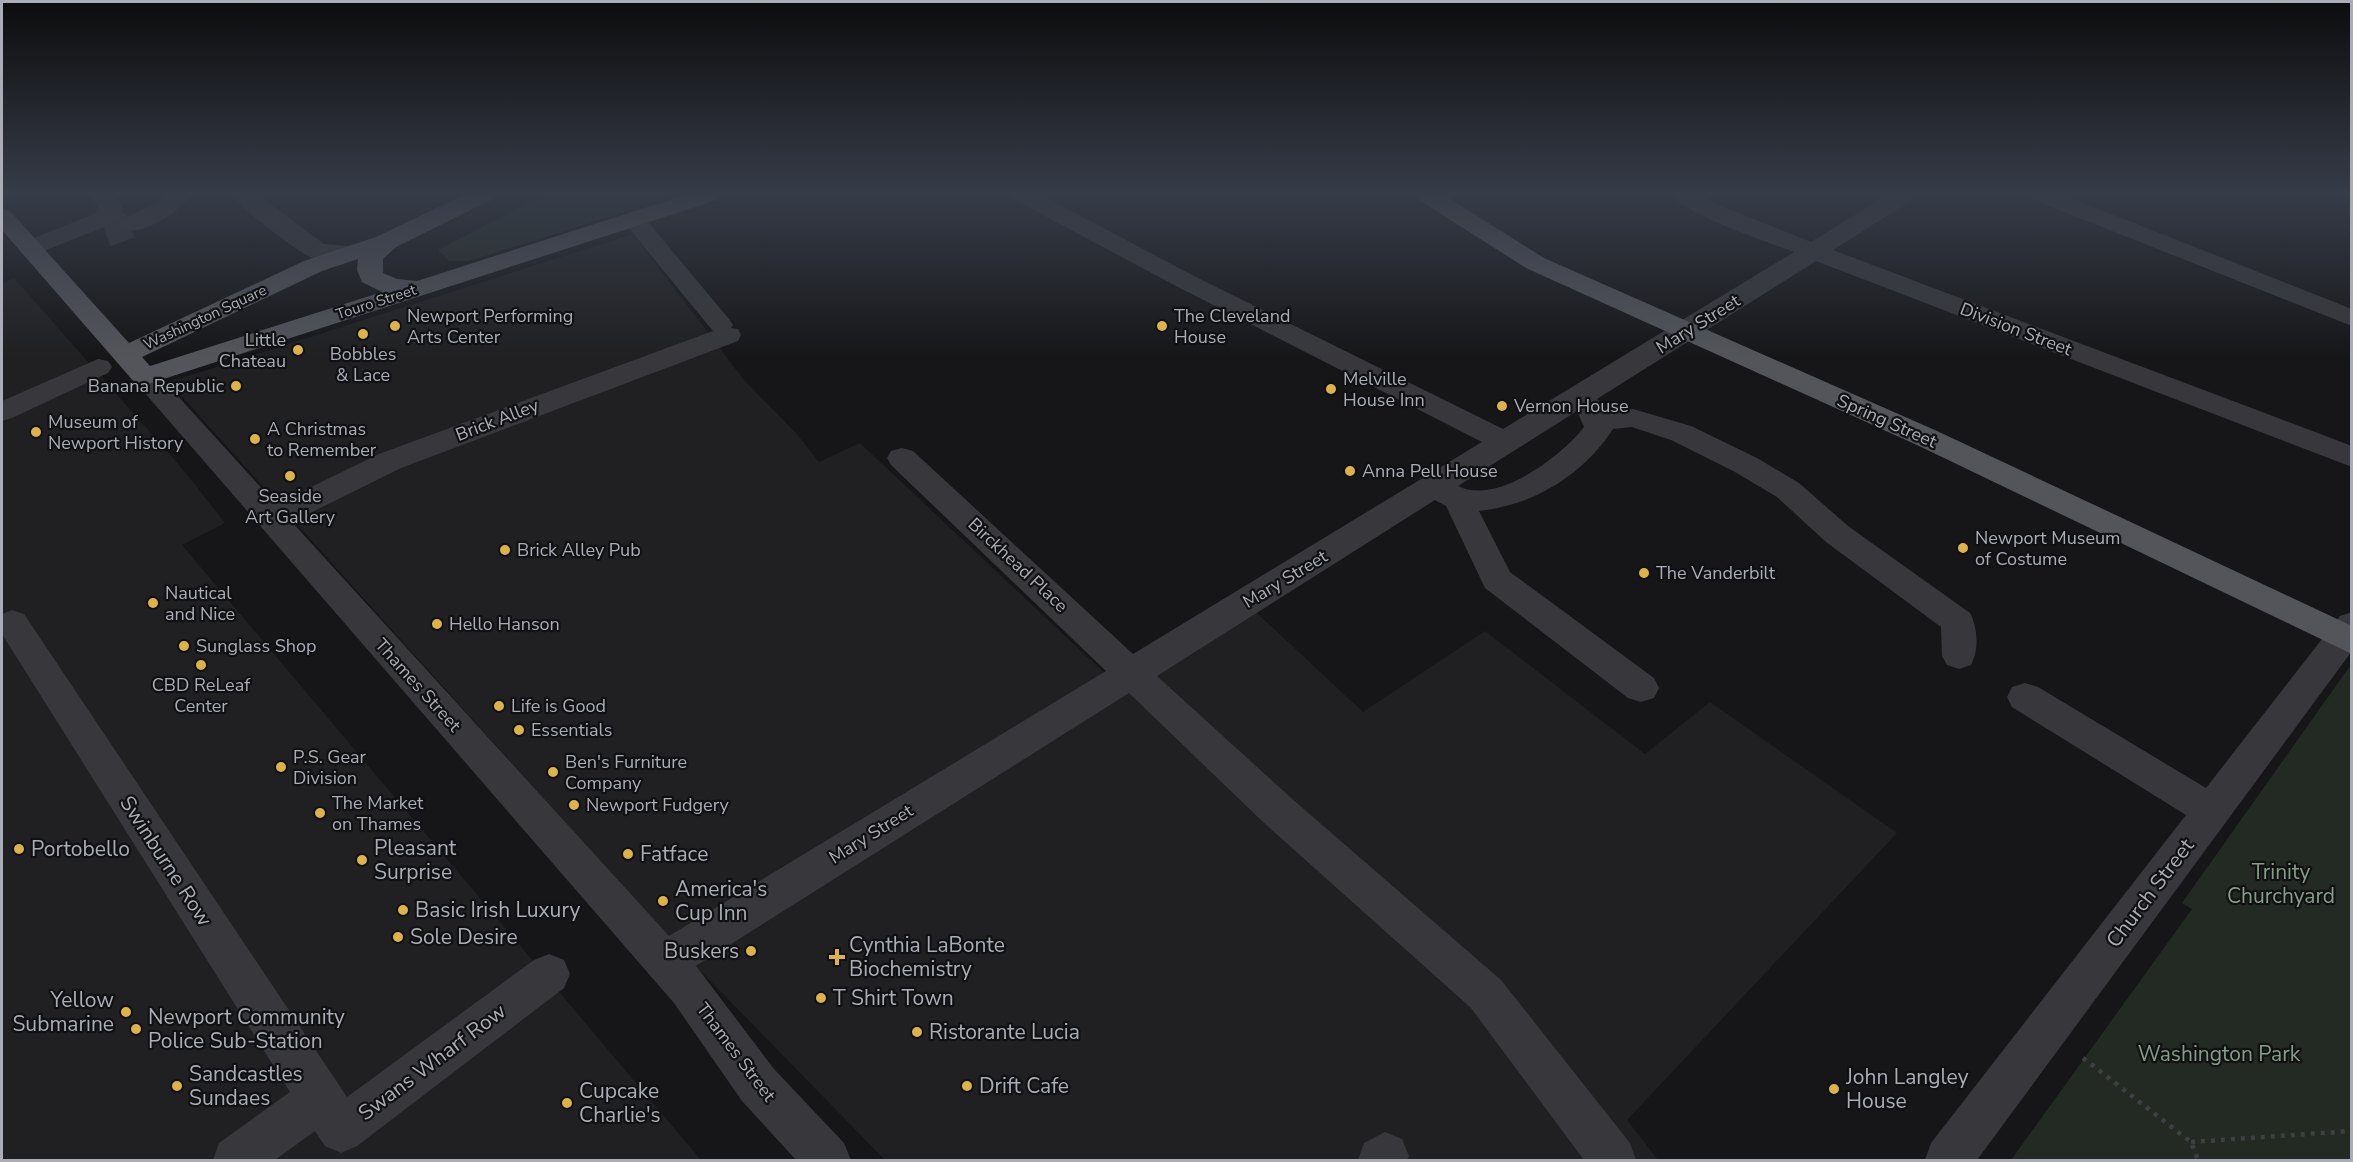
<svg xmlns="http://www.w3.org/2000/svg" width="2353" height="1162" font-family="'Nunito Sans',sans-serif">
  <style>
    .built { fill: #202022 }
    .green { fill: #232a24 }
    .lines { fill: none; stroke-linecap: round; stroke-linejoin: round }
    .minor-tunnel { stroke: #343438; stroke-width: 26; stroke-dasharray: 26 14; stroke-linecap: butt }
    .path { stroke: #3e3f43; stroke-width: 4.5; stroke-dasharray: 4 6; stroke-linecap: butt }
    .minor { fill: #38383c; fill-rule: evenodd }
    .major { fill: #54555b; fill-rule: evenodd }
    .poi-dot { fill: #dcb34b; stroke: #111113; stroke-width: 2 }
    .labels { text-anchor: middle; dominant-baseline: central; stroke-width: 4.5; stroke-linejoin: round; paint-order: stroke }
    .far-street-label { font-size: 15px; fill: #aaadb6; stroke: #111113 }
    .poi-label { font-size: 18px; fill: #aaadb6; stroke: #111113; text-anchor: start }
    .street-label { font-size: 18px; fill: #aaadb6; stroke: #111113 }
    .near-poi-label { font-size: 21px; fill: #aaadb6; stroke: #111113; text-anchor: start }
    .near-street-label { font-size: 21px; fill: #aaadb6; stroke: #111113 }
    .near-park-label { font-size: 21px; fill: #839f87; stroke: #111113 }
  </style>
  <rect width="100%" height="100%" fill="#161618"/>
  <g class="built">
    <polygon points="633,234 744,380 796,433 819,462 860,443 1116,684 1246,603 1363,712 1485,631 1645,754 1710,702 1897,833 1627,1120 1658,1160 885,1160 682,952 169,382"/>
    <polygon points="14,278 185,472 225,523 182,545 701,1160 2,1160 2,284"/>
  </g>
  <g class="green">
    <polygon points="544,195 678,195 469,261 449,261 438,250"/>
    <polygon points="2350,666 2351,1160 2011,1160 2192,909 2182,903"/>
  </g>
  <g class="lines">
    <polyline class="minor-tunnel" points="106,234 130,225"/>
    <g class="path">
      <polyline points="2083,1058 2191,1142 2198,1160"/>
      <polyline points="2191,1142 2352,1131"/>
    </g>
    <g class="minor">
      <polygon points="88,195 113,195 122,206 123,212 111,224 39,253 30,255 21,253 18,248 21,243 95,214 98,207"/>
      <path d="M165,195H191C178,213 144,236 121,230L118,225L121,220L160,201Z"/>
      <path d="M231,195H258L324,244L358,247L361,252L358,257C342,261 321,263 306,255C291,246 240,208 231,195Z"/>
      <path d="M1011,195H1041L1194,276L1503,429L1794,252C1768,242 1686,215 1672,195H1702L1721,206L1811,242L1887,195H1916L1912,200L1833,250L2352,446V467L1816,261L1597,399L1607,411L1633,409L1691,426L1757,458L1799,483L1848,526L1970,613C1978,628 1979,651 1971,665L1959,669L1947,665L1942,656L1941,627L1826,542L1777,497L1735,472L1671,440L1632,427L1613,429C1583,475 1534,505 1479,511L1510,572L1654,678L1659,688L1654,698L1641,702L1628,698L1485,588L1446,506L1435,500L1157,676L1290,797L1501,980L1630,1143L1636,1160H1584L1471,1008L1262,821L1129,693L696,966L774,1069L844,1143L851,1160H796L742,1101L674,1003L131,377L135,371L145,369L155,371L276,504L379,454L713,331L622,220L626,215L634,213L642,215L729,319L733,325L731,328L738,329L741,335L738,341L401,468L292,522L669,936L1106,671L891,465L887,458L891,451L902,448L913,451L1133,654L1482,442L1176,286L1015,200ZM1577,411L1584,427C1562,456 1496,506 1458,486Z"/>
      <polygon points="2030,195 2063,195 2352,309 2352,326 2034,200"/>
      <polygon points="98,359 108,361 112,367 108,373 12,418 2,421 2,401"/>
      <polygon points="12,610 24,614 347,1097 534,960 549,954 564,960 570,974 564,988 357,1146 341,1153 325,1146 315,1131 275,1160 213,1160 219,1143 290,1092 2,634 2,614"/>
      <polygon points="2352,612 2352,651 1977,1160 1925,1160 1931,1143 2186,815 2012,707 2007,697 2012,687 2025,683 2038,687 2206,788 2340,616"/>
      <polygon points="1385,1132 1402,1139 1409,1156 1407,1160 1358,1160 1364,1143"/>
    </g>
    <g class="major">
      <path d="M464,195H495L491,200L396,247L383,259V273L397,279L417,281L685,195H721L717,200L145,385L135,383L2,230V209L10,211L129,343L304,261L376,237ZM358,259L357,270L362,282L382,292L150,366L142,357L322,271Z"/>
      <polygon points="1415,195 1444,195 1544,258 1937,431 2352,626 2352,654 1917,445 1526,268 1419,200"/>
    </g>
  </g>
  <linearGradient id="sky" x2="0" y2="1"><stop stop-color="#0c0c0d"/><stop offset="0.54" stop-color="#363c48"/><stop offset="1" stop-color="#363c48" stop-opacity="0"/></linearGradient>
  <rect width="2353" height="358" fill="url(#sky)"/>
  <g class="poi-dot">
    <circle cx="395" cy="326" r="6"/>
    <circle cx="1162" cy="326" r="6"/>
    <circle cx="363" cy="334" r="6"/>
    <circle cx="298" cy="350" r="6"/>
    <circle cx="236" cy="386" r="6"/>
    <circle cx="1331" cy="389" r="6"/>
    <circle cx="1502" cy="406" r="6"/>
    <circle cx="36" cy="432" r="6"/>
    <circle cx="255" cy="439" r="6"/>
    <circle cx="1350" cy="471" r="6"/>
    <circle cx="290" cy="476" r="6"/>
    <circle cx="1963" cy="548" r="6"/>
    <circle cx="505" cy="550" r="6"/>
    <circle cx="1644" cy="573" r="6"/>
    <circle cx="153" cy="603" r="6"/>
    <circle cx="437" cy="624" r="6"/>
    <circle cx="184" cy="646" r="6"/>
    <circle cx="201" cy="665" r="6"/>
    <circle cx="499" cy="706" r="6"/>
    <circle cx="519" cy="730" r="6"/>
    <circle cx="281" cy="767" r="6"/>
    <circle cx="553" cy="772" r="6"/>
    <circle cx="574" cy="805" r="6"/>
    <circle cx="320" cy="813" r="6"/>
    <circle cx="19" cy="849" r="6"/>
    <circle cx="628" cy="854" r="6"/>
    <circle cx="362" cy="860" r="6"/>
    <circle cx="663" cy="901" r="6"/>
    <circle cx="403" cy="910" r="6"/>
    <circle cx="398" cy="937" r="6"/>
    <circle cx="751" cy="951" r="6"/>
    <path d="M834 948h6v6h6v6h-6v6h-6v-6h-6v-6h6z"/>
    <circle cx="821" cy="998" r="6"/>
    <circle cx="126" cy="1012" r="6"/>
    <circle cx="136" cy="1029" r="6"/>
    <circle cx="917" cy="1032" r="6"/>
    <circle cx="177" cy="1086" r="6"/>
    <circle cx="967" cy="1086" r="6"/>
    <circle cx="1834" cy="1089" r="6"/>
    <circle cx="567" cy="1103" r="6"/>
  </g>
  <g class="labels">
    <g class="far-street-label">
      <text transform="translate(376 302) rotate(-18)">Touro Street</text>
      <text transform="translate(205 317) rotate(-25)">Washington Square</text>
    </g>
    <g class="poi-label">
      <text x="407" y="316">Newport Performing<tspan x="407" dy="21">Arts Center</tspan></text>
      <text x="1174" y="316">The Cleveland<tspan x="1174" dy="21">House</tspan></text>
      <text x="286" y="340" text-anchor="end">Little<tspan x="286" dy="21">Chateau</tspan></text>
      <text x="363" y="354" text-anchor="middle">Bobbles<tspan x="363" dy="21">&amp; Lace</tspan></text>
      <text x="1343" y="379">Melville<tspan x="1343" dy="21">House Inn</tspan></text>
      <text x="224" y="386" text-anchor="end">Banana Republic</text>
      <text x="1514" y="406">Vernon House</text>
      <text x="48" y="422">Museum of<tspan x="48" dy="21">Newport History</tspan></text>
      <text x="267" y="429">A Christmas<tspan x="267" dy="21">to Remember</tspan></text>
      <text x="1362" y="471">Anna Pell House</text>
      <text x="290" y="496" text-anchor="middle">Seaside<tspan x="290" dy="21">Art Gallery</tspan></text>
      <text x="1975" y="538">Newport Museum<tspan x="1975" dy="21">of Costume</tspan></text>
      <text x="517" y="550">Brick Alley Pub</text>
      <text x="1656" y="573">The Vanderbilt</text>
      <text x="165" y="593">Nautical<tspan x="165" dy="21">and Nice</tspan></text>
      <text x="449" y="624">Hello Hanson</text>
      <text x="196" y="646">Sunglass Shop</text>
      <text x="201" y="685" text-anchor="middle">CBD ReLeaf<tspan x="201" dy="21">Center</tspan></text>
      <text x="511" y="706">Life is Good</text>
      <text x="531" y="730">Essentials</text>
      <text x="293" y="757">P.S. Gear<tspan x="293" dy="21">Division</tspan></text>
      <text x="565" y="762">Ben's Furniture<tspan x="565" dy="21">Company</tspan></text>
      <text x="332" y="803">The Market<tspan x="332" dy="21">on Thames</tspan></text>
      <text x="586" y="805">Newport Fudgery</text>
    </g>
    <g class="street-label">
      <text transform="translate(1698 324) rotate(-32)">Mary Street</text>
      <text transform="translate(2016 329) rotate(21)">Division Street</text>
      <text transform="translate(497 420) rotate(-21)">Brick Alley</text>
      <text transform="translate(1887 421) rotate(24)">Spring Street</text>
      <text transform="translate(1018 565) rotate(43)">Birckhead Place</text>
      <text transform="translate(1285 579) rotate(-31)">Mary Street</text>
      <text transform="translate(418 685) rotate(48)">Thames Street</text>
      <text transform="translate(871 834) rotate(-32)">Mary Street</text>
      <text transform="translate(736 1052) rotate(53)">Thames Street</text>
    </g>
    <g class="near-poi-label">
      <text x="374" y="848">Pleasant<tspan x="374" dy="24">Surprise</tspan></text>
      <text x="31" y="849">Portobello</text>
      <text x="640" y="854">Fatface</text>
      <text x="675" y="889">America's<tspan x="675" dy="24">Cup Inn</tspan></text>
      <text x="415" y="910">Basic Irish Luxury</text>
      <text x="410" y="937">Sole Desire</text>
      <text x="849" y="945">Cynthia LaBonte<tspan x="849" dy="24">Biochemistry</tspan></text>
      <text x="739" y="951" text-anchor="end">Buskers</text>
      <text x="833" y="998">T Shirt Town</text>
      <text x="114" y="1000" text-anchor="end">Yellow<tspan x="114" dy="24">Submarine</tspan></text>
      <text x="148" y="1017">Newport Community<tspan x="148" dy="24">Police Sub-Station</tspan></text>
      <text x="929" y="1032">Ristorante Lucia</text>
      <text x="189" y="1074">Sandcastles<tspan x="189" dy="24">Sundaes</tspan></text>
      <text x="1846" y="1077">John Langley<tspan x="1846" dy="24">House</tspan></text>
      <text x="979" y="1086">Drift Cafe</text>
      <text x="579" y="1091">Cupcake<tspan x="579" dy="24">Charlie's</tspan></text>
    </g>
    <g class="near-street-label">
      <text transform="translate(166 861) rotate(57)">Swinburne Row</text>
      <text transform="translate(2150 893) rotate(-53)">Church Street</text>
      <text transform="translate(432 1062) rotate(-37)">Swans Wharf Row</text>
    </g>
    <g class="near-park-label">
      <text x="2281" y="872">Trinity<tspan x="2281" dy="24">Churchyard</tspan></text>
      <text x="2219" y="1054">Washington Park</text>
    </g>
  </g>
  <rect width="2353" height="1162" fill="none" stroke="#aaadb6" stroke-width="6"/>
</svg>
